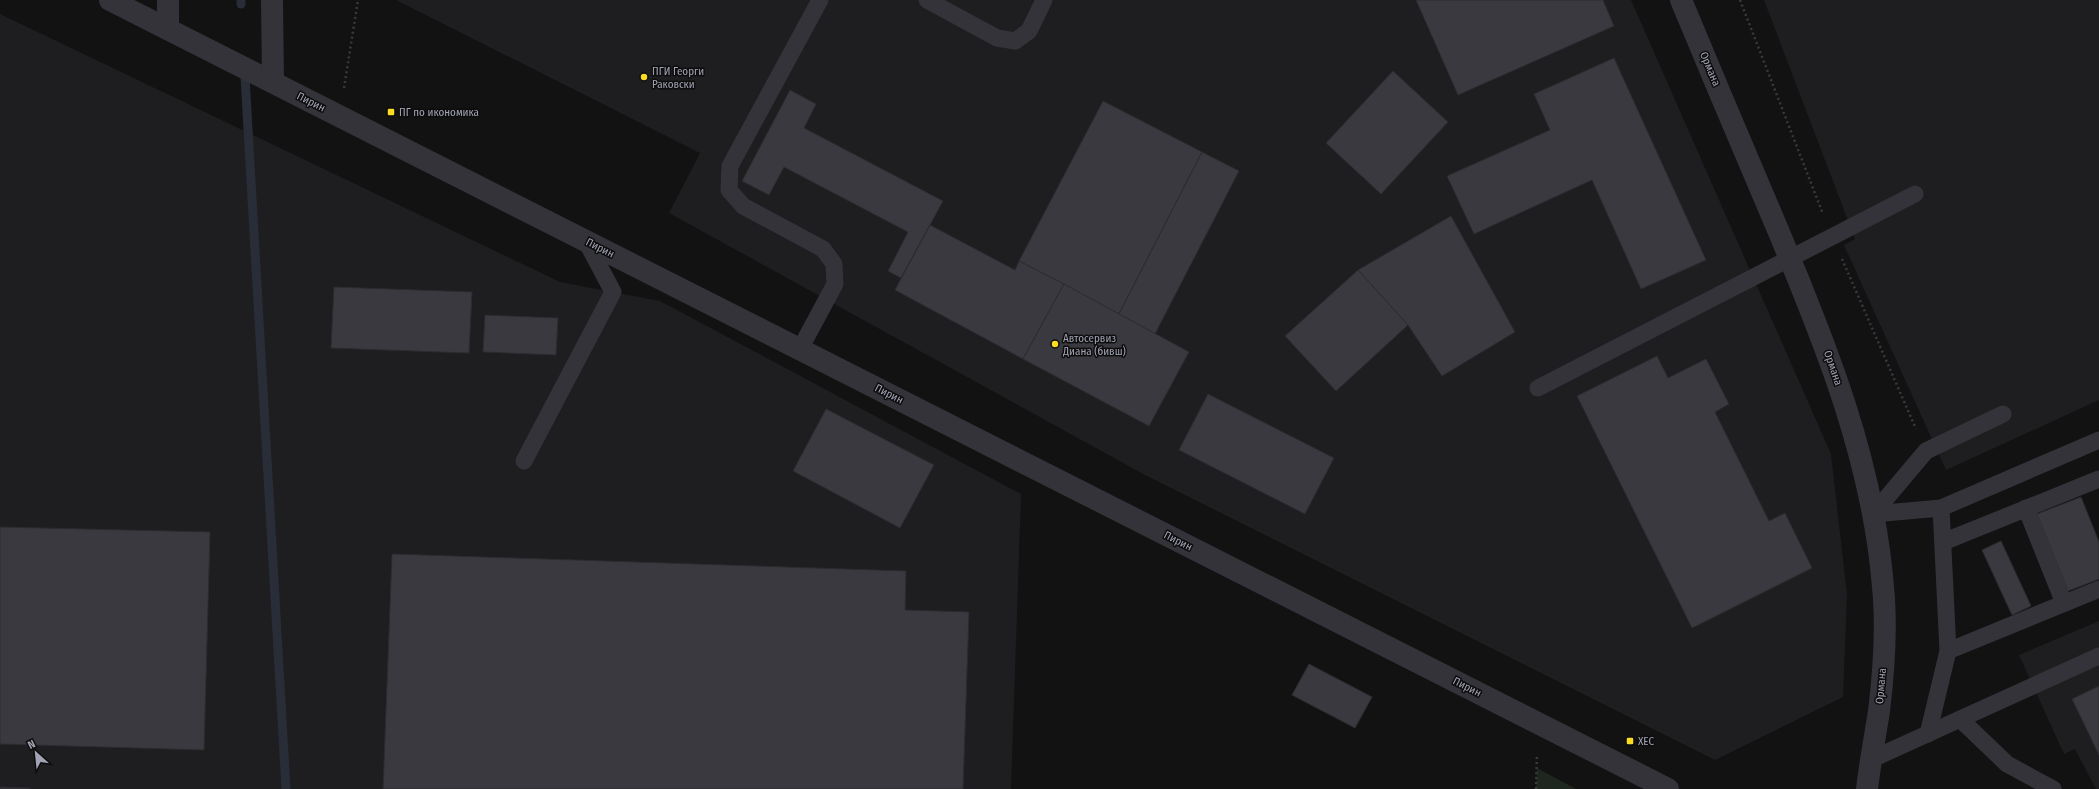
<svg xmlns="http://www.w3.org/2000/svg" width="2099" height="789" font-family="'Fira Sans Condensed',sans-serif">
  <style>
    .built { fill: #1e1e20 }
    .green { fill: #1e2620 }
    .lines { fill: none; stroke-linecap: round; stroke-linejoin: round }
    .stream { stroke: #282d38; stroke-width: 9 }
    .building { fill: #39393f; stroke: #2c2c30 }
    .path { stroke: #393940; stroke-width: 2.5; stroke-dasharray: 2 3; stroke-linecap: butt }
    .lane { stroke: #333339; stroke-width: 17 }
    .street { stroke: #333339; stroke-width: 22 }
    .poi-dot { fill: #fbdc22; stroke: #0d0d0e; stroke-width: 1.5 }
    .labels { text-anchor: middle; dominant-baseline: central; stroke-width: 3; stroke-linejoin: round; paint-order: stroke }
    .street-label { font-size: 11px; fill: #a2a4b5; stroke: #0d0d0e }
    .poi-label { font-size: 11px; fill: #a2a4b5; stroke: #0d0d0e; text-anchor: start }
  </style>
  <rect width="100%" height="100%" fill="#121213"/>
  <g class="built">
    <polygon points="396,0 1631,0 1831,454 1847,595 1843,697 1715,760 1145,475 669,213 700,153"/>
    <polygon points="1764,0 2099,0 2099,400 1946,470 1844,245 1855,239"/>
    <polygon points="0,14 560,282 660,301 1021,494 1011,789 0,789"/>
    <polygon points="2099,621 2099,789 2096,789 2075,749 2064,754 2019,655"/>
  </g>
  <polygon class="green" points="1537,768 1576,789 1536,789"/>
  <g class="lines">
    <g class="stream">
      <polyline points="241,0 241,4"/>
      <polyline points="245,77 286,789"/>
    </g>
  </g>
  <g class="building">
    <polygon points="1416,0 1603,0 1614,26 1458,95"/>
    <polygon points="1614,58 1706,260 1641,289 1592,180 1474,234 1447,176 1550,130 1534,94"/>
    <polygon points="1393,71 1448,122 1381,194 1326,143"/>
    <polygon points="790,90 816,104 804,128 943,201 901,278 888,271 908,232 784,167 769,195 742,181"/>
    <polygon points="1103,101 1202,152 1119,314 1019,261"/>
    <polygon points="1202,152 1239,171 1155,334 1119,314"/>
    <polygon points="1451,216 1515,332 1442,376 1408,325 1358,270"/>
    <polygon points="930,225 1015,270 1019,261 1064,284 1023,359 895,290"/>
    <polygon points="1358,270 1408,325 1336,391 1285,336"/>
    <polygon points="1064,284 1189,352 1149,426 1023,359"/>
    <polygon points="334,287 472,292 469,353 331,348"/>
    <polygon points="485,315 558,318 556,355 483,352"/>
    <polygon points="1657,356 1668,378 1706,359 1729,404 1715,412 1769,521 1785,513 1812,568 1692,628 1577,396"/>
    <polygon points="1208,394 1334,458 1305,514 1179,450"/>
    <polygon points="826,409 934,465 900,528 793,471"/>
    <polygon points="2081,497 2099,542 2099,579 2068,591 2037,514"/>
    <polygon points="0,527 210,532 204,750 0,744"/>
    <polygon points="2001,541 2031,606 2012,615 1982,550"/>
    <polygon points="392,554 906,571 905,610 969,612 963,789 383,789"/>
    <polygon points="1309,664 1372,697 1355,728 1292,695"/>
    <polygon points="2099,686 2099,755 2072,699"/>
    <polygon points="0,787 30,788 30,789 0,789"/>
  </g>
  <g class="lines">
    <g class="path">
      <polyline points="1740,0 1823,214"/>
      <polyline points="344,88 358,0"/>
      <polyline points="1842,259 1916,429"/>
      <polyline points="1536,789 1537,754"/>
    </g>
    <g class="lane">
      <polyline points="927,0 997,38 1015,41 1029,31 1044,0"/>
      <polyline points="800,349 835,284 834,264 823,249 743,206 729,190 730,166 820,0"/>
      <polyline points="1538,388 1915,194"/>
      <polyline points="524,461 613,292 586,241"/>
      <polyline points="2026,508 2064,603"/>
      <polyline points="1873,514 1941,508 2099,440"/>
      <polyline points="1873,514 1926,451 2003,414"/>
      <polyline points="1943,542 2099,479"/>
      <polyline points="1948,651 2099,589"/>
      <polyline points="1960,719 2007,764 2053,789"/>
      <polyline points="1928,734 1948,651 1941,508"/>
      <polyline points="1870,760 2099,656"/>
    </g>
    <g class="street">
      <polyline points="110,0 1668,789"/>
      <polyline points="168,0 168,29"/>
      <polyline points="272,0 273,82"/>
      <path d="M1681,0C1713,77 1745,153 1778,230C1826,345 1873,461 1883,587C1887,627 1884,670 1879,711C1875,737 1870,763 1867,789"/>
    </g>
  </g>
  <g class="poi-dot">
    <circle cx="644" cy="77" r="4"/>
    <rect x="387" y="108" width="8" height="8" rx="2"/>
    <circle cx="1055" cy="344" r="4"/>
    <rect x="1626" y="737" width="8" height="8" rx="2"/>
  </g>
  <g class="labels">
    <g class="street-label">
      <text transform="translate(1710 69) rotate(67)">Ормана</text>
      <text transform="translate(311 102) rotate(27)">Пирин</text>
      <text transform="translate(600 248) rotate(27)">Пирин</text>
      <text transform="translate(1833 368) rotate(71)">Ормана</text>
      <text transform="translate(889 394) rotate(27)">Пирин</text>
      <text transform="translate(1178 541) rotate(27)">Пирин</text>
      <text transform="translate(1881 686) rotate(-85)">Ормана</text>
      <text transform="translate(1467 687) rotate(27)">Пирин</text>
    </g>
    <g class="poi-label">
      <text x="652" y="71">ПГИ Георги<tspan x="652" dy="13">Раковски</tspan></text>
      <text x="399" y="112">ПГ по икономика</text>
      <text x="1063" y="338">Автосервиз<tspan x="1063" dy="13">Диана (бивш)</tspan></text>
      <text x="1638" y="741">ХЕС</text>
    </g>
  </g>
  <g transform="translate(36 753) rotate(333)" stroke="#0d0d0e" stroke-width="3" paint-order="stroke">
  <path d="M0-3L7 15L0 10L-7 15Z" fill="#a2a4b5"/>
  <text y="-6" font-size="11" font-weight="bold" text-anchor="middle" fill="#a2a4b5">N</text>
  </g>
</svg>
